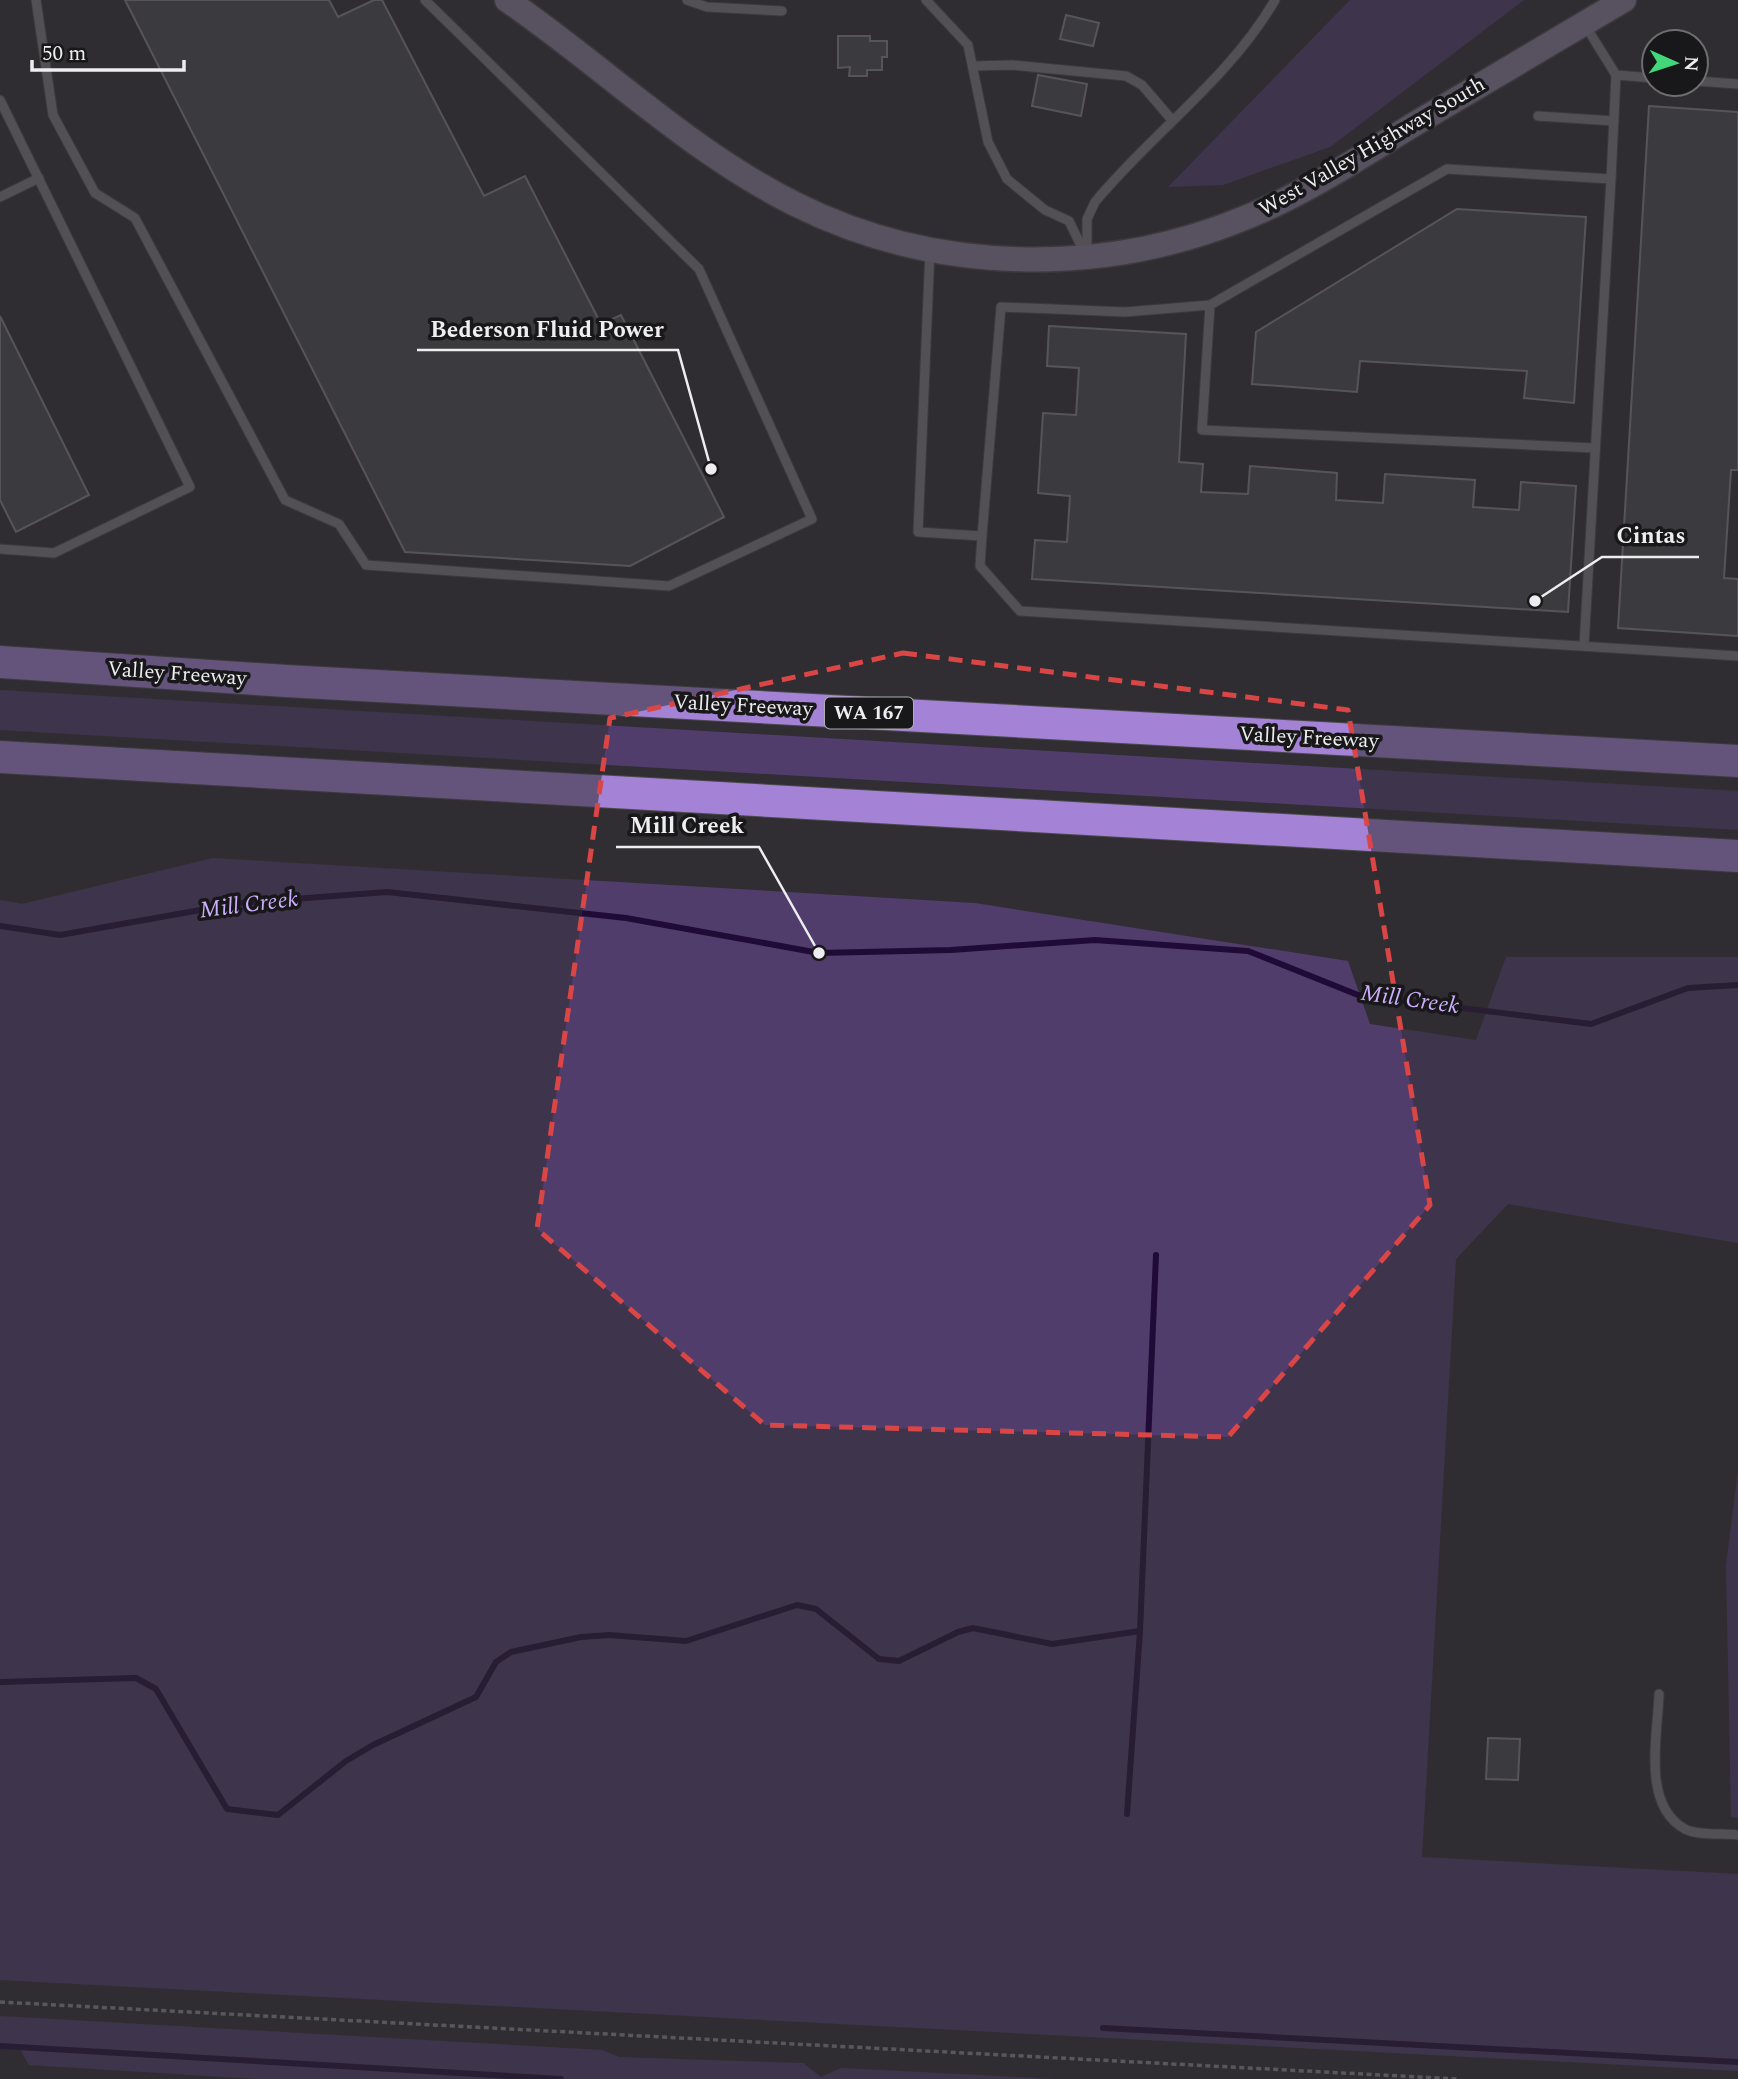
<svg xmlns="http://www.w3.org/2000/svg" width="1738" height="2079" font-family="Spectral,serif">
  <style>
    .green { fill: #513d6c }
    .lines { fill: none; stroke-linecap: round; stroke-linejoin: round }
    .stream { stroke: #200b36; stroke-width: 6 }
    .building { fill: #4b4a4e; stroke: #868489; stroke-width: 2 }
    .service-casing { stroke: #4b4a4d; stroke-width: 11 }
    .secondary-casing { stroke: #4b4a4d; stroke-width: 27 }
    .motorway-casing { stroke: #4b4a4d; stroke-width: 34 }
    .path { stroke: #8b898d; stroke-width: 3.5; stroke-dasharray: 5 3.5; stroke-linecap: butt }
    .service { stroke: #7c7b7f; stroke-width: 9 }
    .secondary { stroke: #887d99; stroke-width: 24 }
    .motorway { stroke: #a482d6; stroke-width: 32 }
    .marked { fill: none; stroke: #da4646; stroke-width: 5; stroke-dasharray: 14 9; stroke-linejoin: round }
    .labels { text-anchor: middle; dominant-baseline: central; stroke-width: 7; stroke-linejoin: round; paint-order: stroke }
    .shield { fill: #181719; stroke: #aeadb0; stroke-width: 2 }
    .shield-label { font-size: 19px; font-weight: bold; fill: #eeedf0 }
    .street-label { font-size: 21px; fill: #eeedf0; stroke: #181719 }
    .water-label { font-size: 23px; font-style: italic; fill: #cdb0fc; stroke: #181719 }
    .leader { fill: none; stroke: #eeedf0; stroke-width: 2.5 }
    .callout-dot { fill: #eeedf0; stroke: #181719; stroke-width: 2.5 }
    .callout-label { font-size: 23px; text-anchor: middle; font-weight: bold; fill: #eeedf0; stroke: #181719; stroke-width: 7; stroke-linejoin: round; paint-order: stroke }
  </style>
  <rect width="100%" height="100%" fill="#302e32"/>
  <g class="green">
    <polygon points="1350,0 1524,0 1330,147 1223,185 1168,187"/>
    <polygon points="0,690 1738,791 1738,830 0,730"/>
    <polygon points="213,858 975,903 1348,961 1370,1024 1476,1040 1506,957 1738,957 1738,1243 1508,1204 1456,1259 1422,1857 1738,1874 1738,2071 0,1980 0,900 22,904"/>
    <polygon points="1738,1471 1738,1818 1731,1817 1726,1565"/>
    <polygon points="0,2016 602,2050 619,2057 803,2063 821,2077 841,2068 1055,2079 256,2079 29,2065 18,2046 0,2046"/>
  </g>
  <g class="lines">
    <g class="stream">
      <polyline points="0,926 60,935 240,903 387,892 626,918 819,953 951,950 1095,940 1248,951 1358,995 1591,1024 1688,988 1738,985"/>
      <polyline points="0,1682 136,1678 156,1689 227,1809 278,1815 346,1761 373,1745 476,1697 496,1662 511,1652 581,1637 609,1635 686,1641 797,1605 816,1609 879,1659 899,1661 958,1632 973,1628 1052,1644 1140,1631"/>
      <polyline points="1127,1814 1140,1631 1156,1255"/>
      <polyline points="1103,2028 1738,2062"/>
      <polyline points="0,2046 561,2079"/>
    </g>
  </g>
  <g class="building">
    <polygon points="125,0 329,0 338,17 374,0 382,0 484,196 525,176 601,324 621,315 724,517 630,566 405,552"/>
    <polygon points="1066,15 1099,23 1093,46 1060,39"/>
    <polygon points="838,36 870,36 870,41 887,41 887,57 882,57 882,70 867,70 867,76 849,76 850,67 838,68"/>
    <polygon points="1038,75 1087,84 1081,116 1032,106"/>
    <polygon points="1649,106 1738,112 1738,470 1731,470 1724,578 1738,579 1738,636 1618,628"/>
    <polygon points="1457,209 1586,217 1574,403 1524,398 1527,371 1360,361 1357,392 1252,384 1256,332"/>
    <polygon points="0,316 89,495 16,532 0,500"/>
    <polygon points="1049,326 1186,334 1179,462 1203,464 1201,492 1248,494 1250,466 1337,473 1336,500 1383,503 1385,474 1475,480 1473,507 1519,510 1521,482 1576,486 1568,612 1032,579 1035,540 1067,542 1070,496 1038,493 1043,413 1076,415 1079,368 1047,366"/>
    <polygon points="1488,1738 1520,1739 1518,1780 1486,1779"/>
  </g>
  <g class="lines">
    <g class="service-casing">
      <g id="service">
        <polyline points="36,0 53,115 95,193 135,218 285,500 339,524 366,565 669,586 812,519 699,269 425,0"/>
        <polyline points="687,0 707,7 782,11"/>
        <polyline points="926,0 968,45 988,142 1007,179 1045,210 1069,221 1086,256"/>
        <polyline points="1585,25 1616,75 1611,179"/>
        <polyline points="973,66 1012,65 1126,76 1142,85 1172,120"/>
        <polyline points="1616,75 1654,78"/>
        <polyline points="1696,81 1738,84"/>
        <polyline points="0,100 190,487 54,553 0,549"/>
        <polyline points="1538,116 1614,121"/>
        <polyline points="0,197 39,178"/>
        <polyline points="930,250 918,532 982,536 980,566 1020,611 1738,656"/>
        <path d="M1087,256V219L1095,202C1152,133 1230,78 1275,0"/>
        <polyline points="1210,305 1202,430 1595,448"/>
        <polyline points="982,536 1001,307 1125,312 1210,305 1447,169 1611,179 1584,646"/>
        <path d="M1659,1694C1658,1734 1641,1805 1685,1829C1698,1836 1723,1833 1738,1835"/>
      </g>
    </g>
    <g class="secondary-casing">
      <path id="secondary" d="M507,0C603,66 689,151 795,204C935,274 1103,277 1247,217C1311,191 1369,151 1428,116C1493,77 1559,39 1624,0"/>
    </g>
    <g class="motorway-casing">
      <g id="motorway">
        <polyline points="0,662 286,681 1738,761"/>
        <polyline points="0,757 1738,856"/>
      </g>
    </g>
    <polyline class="path" points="0,2002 1457,2079"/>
    <use href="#service" class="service"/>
    <use href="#secondary" class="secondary"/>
    <use href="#motorway" class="motorway"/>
  </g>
  <path d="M0 0H1738V2079H0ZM903,653L1348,710L1430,1205L1228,1437L765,1425L537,1229L610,718Z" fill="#302e32" fill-opacity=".55" fill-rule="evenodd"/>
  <path class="marked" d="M903,653L1348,710L1430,1205L1228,1437L765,1425L537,1229L610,718Z"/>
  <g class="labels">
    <rect class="shield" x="825" y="697.5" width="88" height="31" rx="5"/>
    <g class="shield-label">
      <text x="869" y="713">WA 167</text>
    </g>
    <g class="street-label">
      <text transform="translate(1372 147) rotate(-30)">West Valley Highway South</text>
      <text transform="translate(177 674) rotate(4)">Valley Freeway</text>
      <text transform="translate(743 706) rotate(3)">Valley Freeway</text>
      <text transform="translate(1309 738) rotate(3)">Valley Freeway</text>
    </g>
    <g class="water-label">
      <text transform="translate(249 905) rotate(-7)">Mill Creek</text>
      <text transform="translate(1410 1000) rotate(8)">Mill Creek</text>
    </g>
  </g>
  <path class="leader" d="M711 469L678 350H417M1535 601L1602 557H1699M819 953L759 847H616"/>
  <g class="callout-dot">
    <circle cx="711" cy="469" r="7"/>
    <circle cx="1535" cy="601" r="7"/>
    <circle cx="819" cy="953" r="7"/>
  </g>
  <g class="callout-label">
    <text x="547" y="337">Bederson Fluid Power</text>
    <text x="1651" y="543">Cintas</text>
    <text x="687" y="833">Mill Creek</text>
  </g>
  <g transform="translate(1675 63) rotate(93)"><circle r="33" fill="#181719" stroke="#6e6d6f" stroke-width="2"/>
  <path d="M0-5L12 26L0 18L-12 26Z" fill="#43d77b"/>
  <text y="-10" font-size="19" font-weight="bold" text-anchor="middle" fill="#eeedf0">N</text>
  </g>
  <path d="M32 60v10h152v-10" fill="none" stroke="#eeedf0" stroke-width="3.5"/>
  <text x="42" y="60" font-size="21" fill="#eeedf0" stroke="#181719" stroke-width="5" paint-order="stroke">50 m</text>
</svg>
